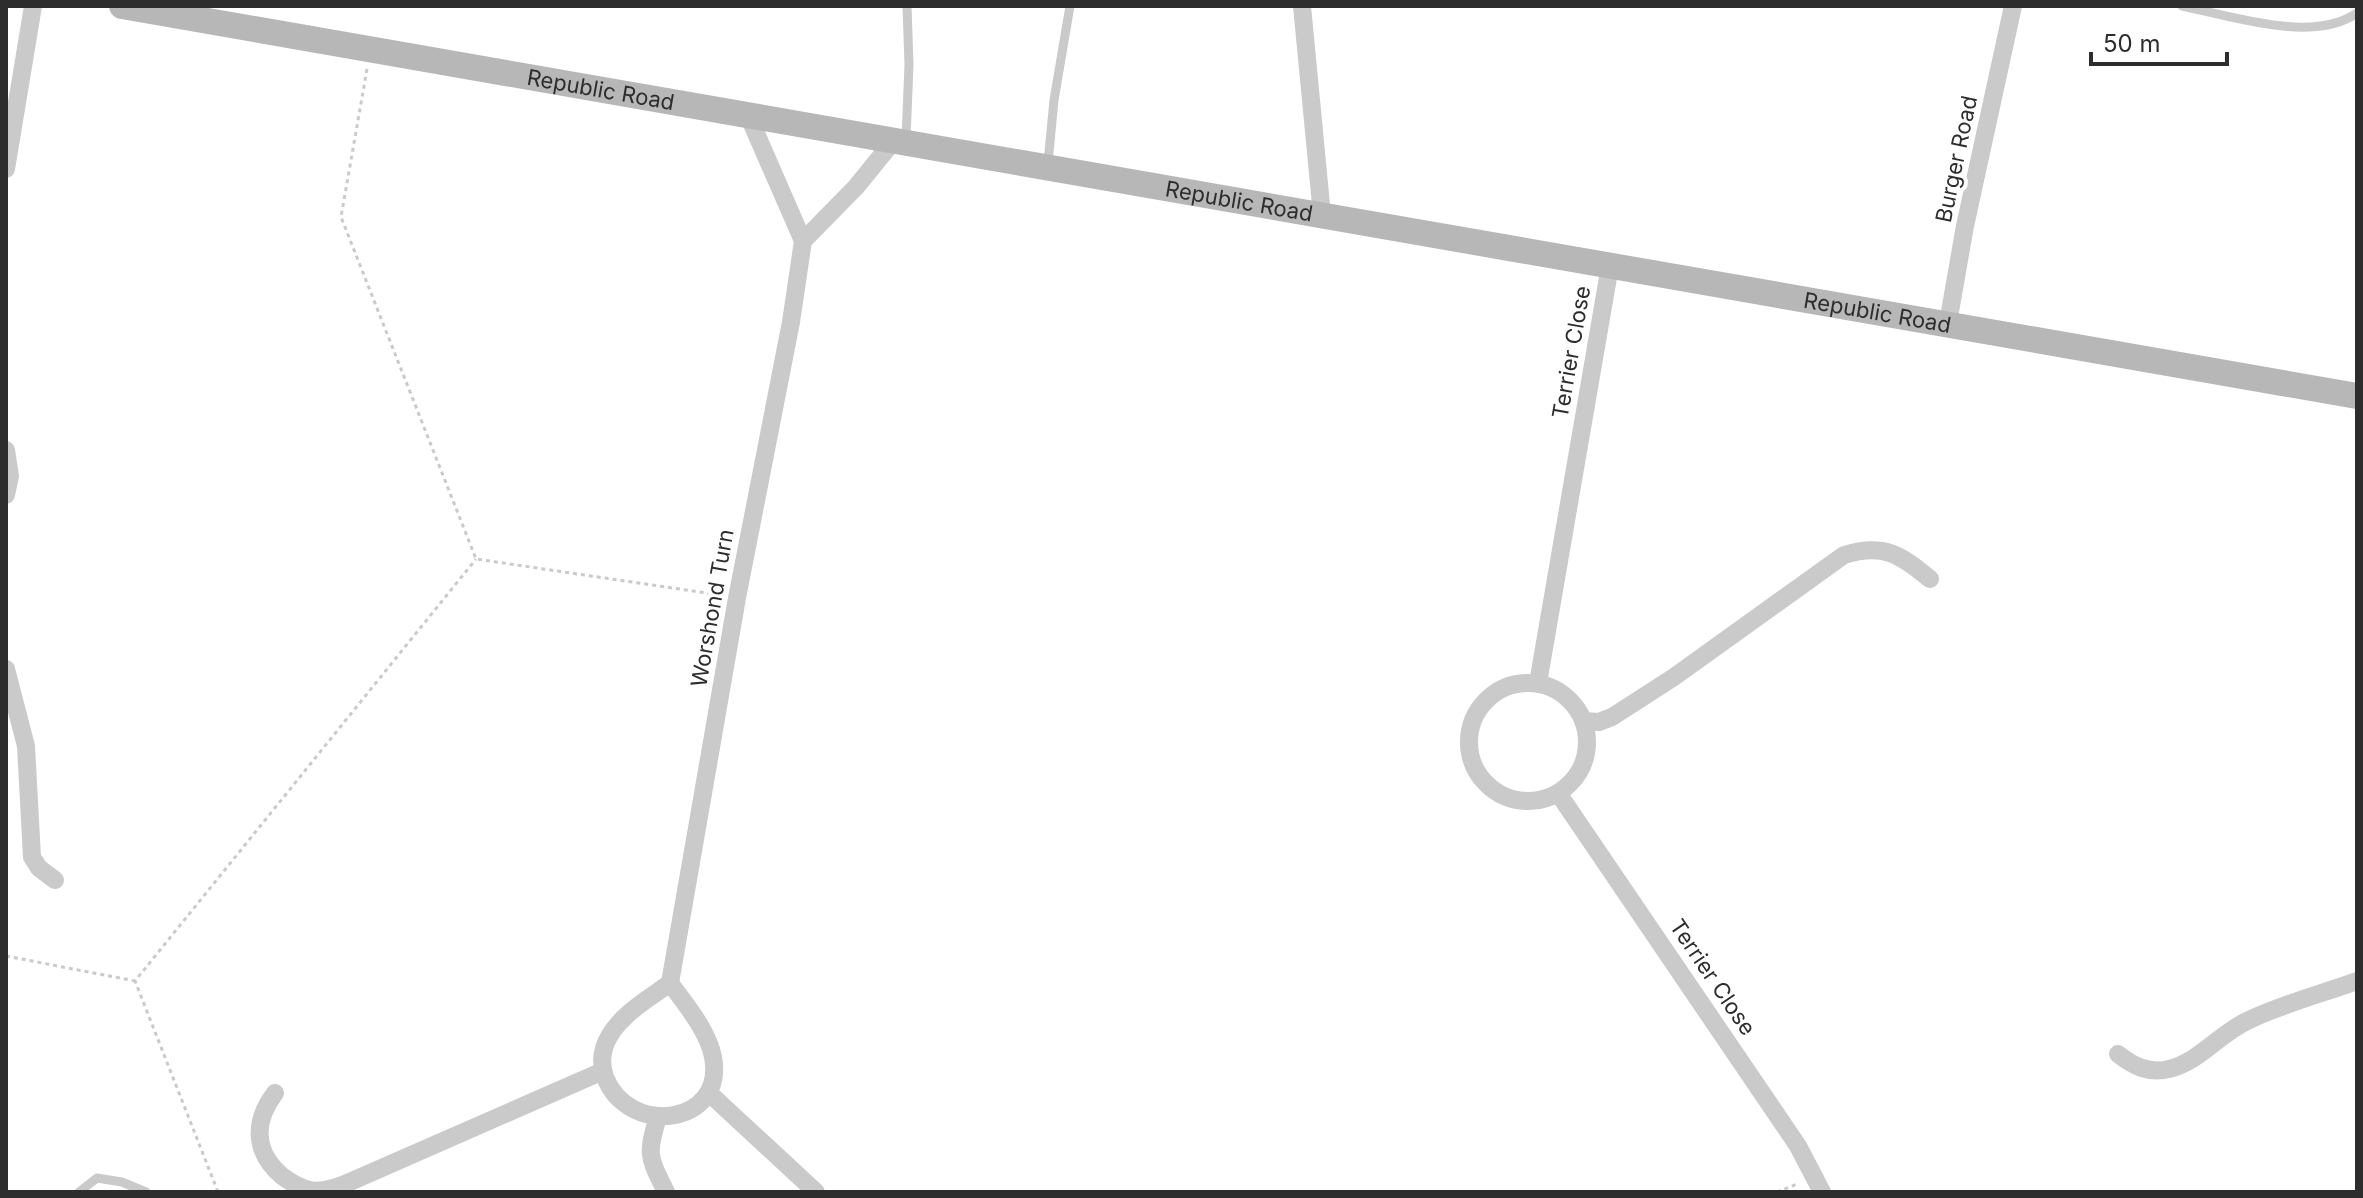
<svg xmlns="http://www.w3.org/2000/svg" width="2363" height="1198" font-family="Inter,sans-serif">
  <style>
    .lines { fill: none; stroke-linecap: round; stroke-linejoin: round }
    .path { stroke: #cacaca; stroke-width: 3; stroke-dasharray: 4 4; stroke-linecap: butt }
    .lane { stroke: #cacaca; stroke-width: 9 }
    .street { stroke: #cacaca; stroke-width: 18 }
    .secondary { stroke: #b7b7b7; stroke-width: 26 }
    .labels { text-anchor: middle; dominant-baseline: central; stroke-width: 8; stroke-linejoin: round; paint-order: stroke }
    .street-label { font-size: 22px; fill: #2d2d2d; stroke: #fff }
  </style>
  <rect width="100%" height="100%" fill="#fff"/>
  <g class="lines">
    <g class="path">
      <polyline points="367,69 341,217 476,559 720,595"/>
      <polyline points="6,956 135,981"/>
      <polyline points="218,1192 135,981 476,559"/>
      <polyline points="1777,1192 1797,1184"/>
    </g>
    <g class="lane">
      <path d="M2182,6C2231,16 2313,44 2357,13"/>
      <polyline points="906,138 909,65 907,6"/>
      <polyline points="1048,163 1054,100 1070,6"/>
      <polyline points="79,1192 97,1178 122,1182 146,1192"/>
    </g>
    <g class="street">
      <polyline points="1302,6 1322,215"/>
      <polyline points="6,169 33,6"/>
      <polyline points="803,241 856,187 895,139"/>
      <polyline points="1948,323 1965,226 2013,6"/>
      <polyline points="6,450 10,476 6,495"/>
      <polyline points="6,669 26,746 32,857 39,868 55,880"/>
      <circle cx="1528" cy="742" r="59"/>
      <polyline points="1538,683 1610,266"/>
      <path d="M1583,721L1599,722L1612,717L1674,677L1844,555C1883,543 1900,554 1930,579"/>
      <polyline points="1558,793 1798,1146 1822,1192"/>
      <polyline points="670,983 737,598 791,322 803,241 748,115"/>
      <path d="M670,983C686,1005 708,1031 713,1057C726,1126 628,1137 605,1077C600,1063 602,1048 610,1035C623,1013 650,998 670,983Z"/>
      <path d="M2118,1054C2133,1066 2149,1074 2169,1069C2199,1062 2219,1034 2247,1021C2282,1004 2321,994 2357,981"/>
      <path d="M275,1093C253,1122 254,1152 282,1176C290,1182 300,1188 310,1190C324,1193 339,1187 352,1181L603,1071"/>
      <polyline points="709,1093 816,1192"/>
      <path d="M658,1117C646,1156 649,1157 666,1192"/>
    </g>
    <path class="secondary" id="s1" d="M122,6L2357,396"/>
  </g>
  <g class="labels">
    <g class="street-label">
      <text stroke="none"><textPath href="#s1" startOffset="486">Republic Road</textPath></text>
      <text transform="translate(1956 159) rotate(-78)">Burger Road</text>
      <text stroke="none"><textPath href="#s1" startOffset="1134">Republic Road</textPath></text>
      <text stroke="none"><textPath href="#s1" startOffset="1782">Republic Road</textPath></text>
      <text transform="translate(1571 352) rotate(-80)">Terrier Close</text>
      <text transform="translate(712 608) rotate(-80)">Worshond Turn</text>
      <text transform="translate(1713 977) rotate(56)">Terrier Close</text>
    </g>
  </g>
  <rect width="2363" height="1198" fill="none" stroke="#2d2d2d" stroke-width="16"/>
  <path d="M2091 52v12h136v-12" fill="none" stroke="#2d2d2d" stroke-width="4"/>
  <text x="2103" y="52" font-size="24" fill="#2d2d2d" stroke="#ffffff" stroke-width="6" paint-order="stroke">50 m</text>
</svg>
